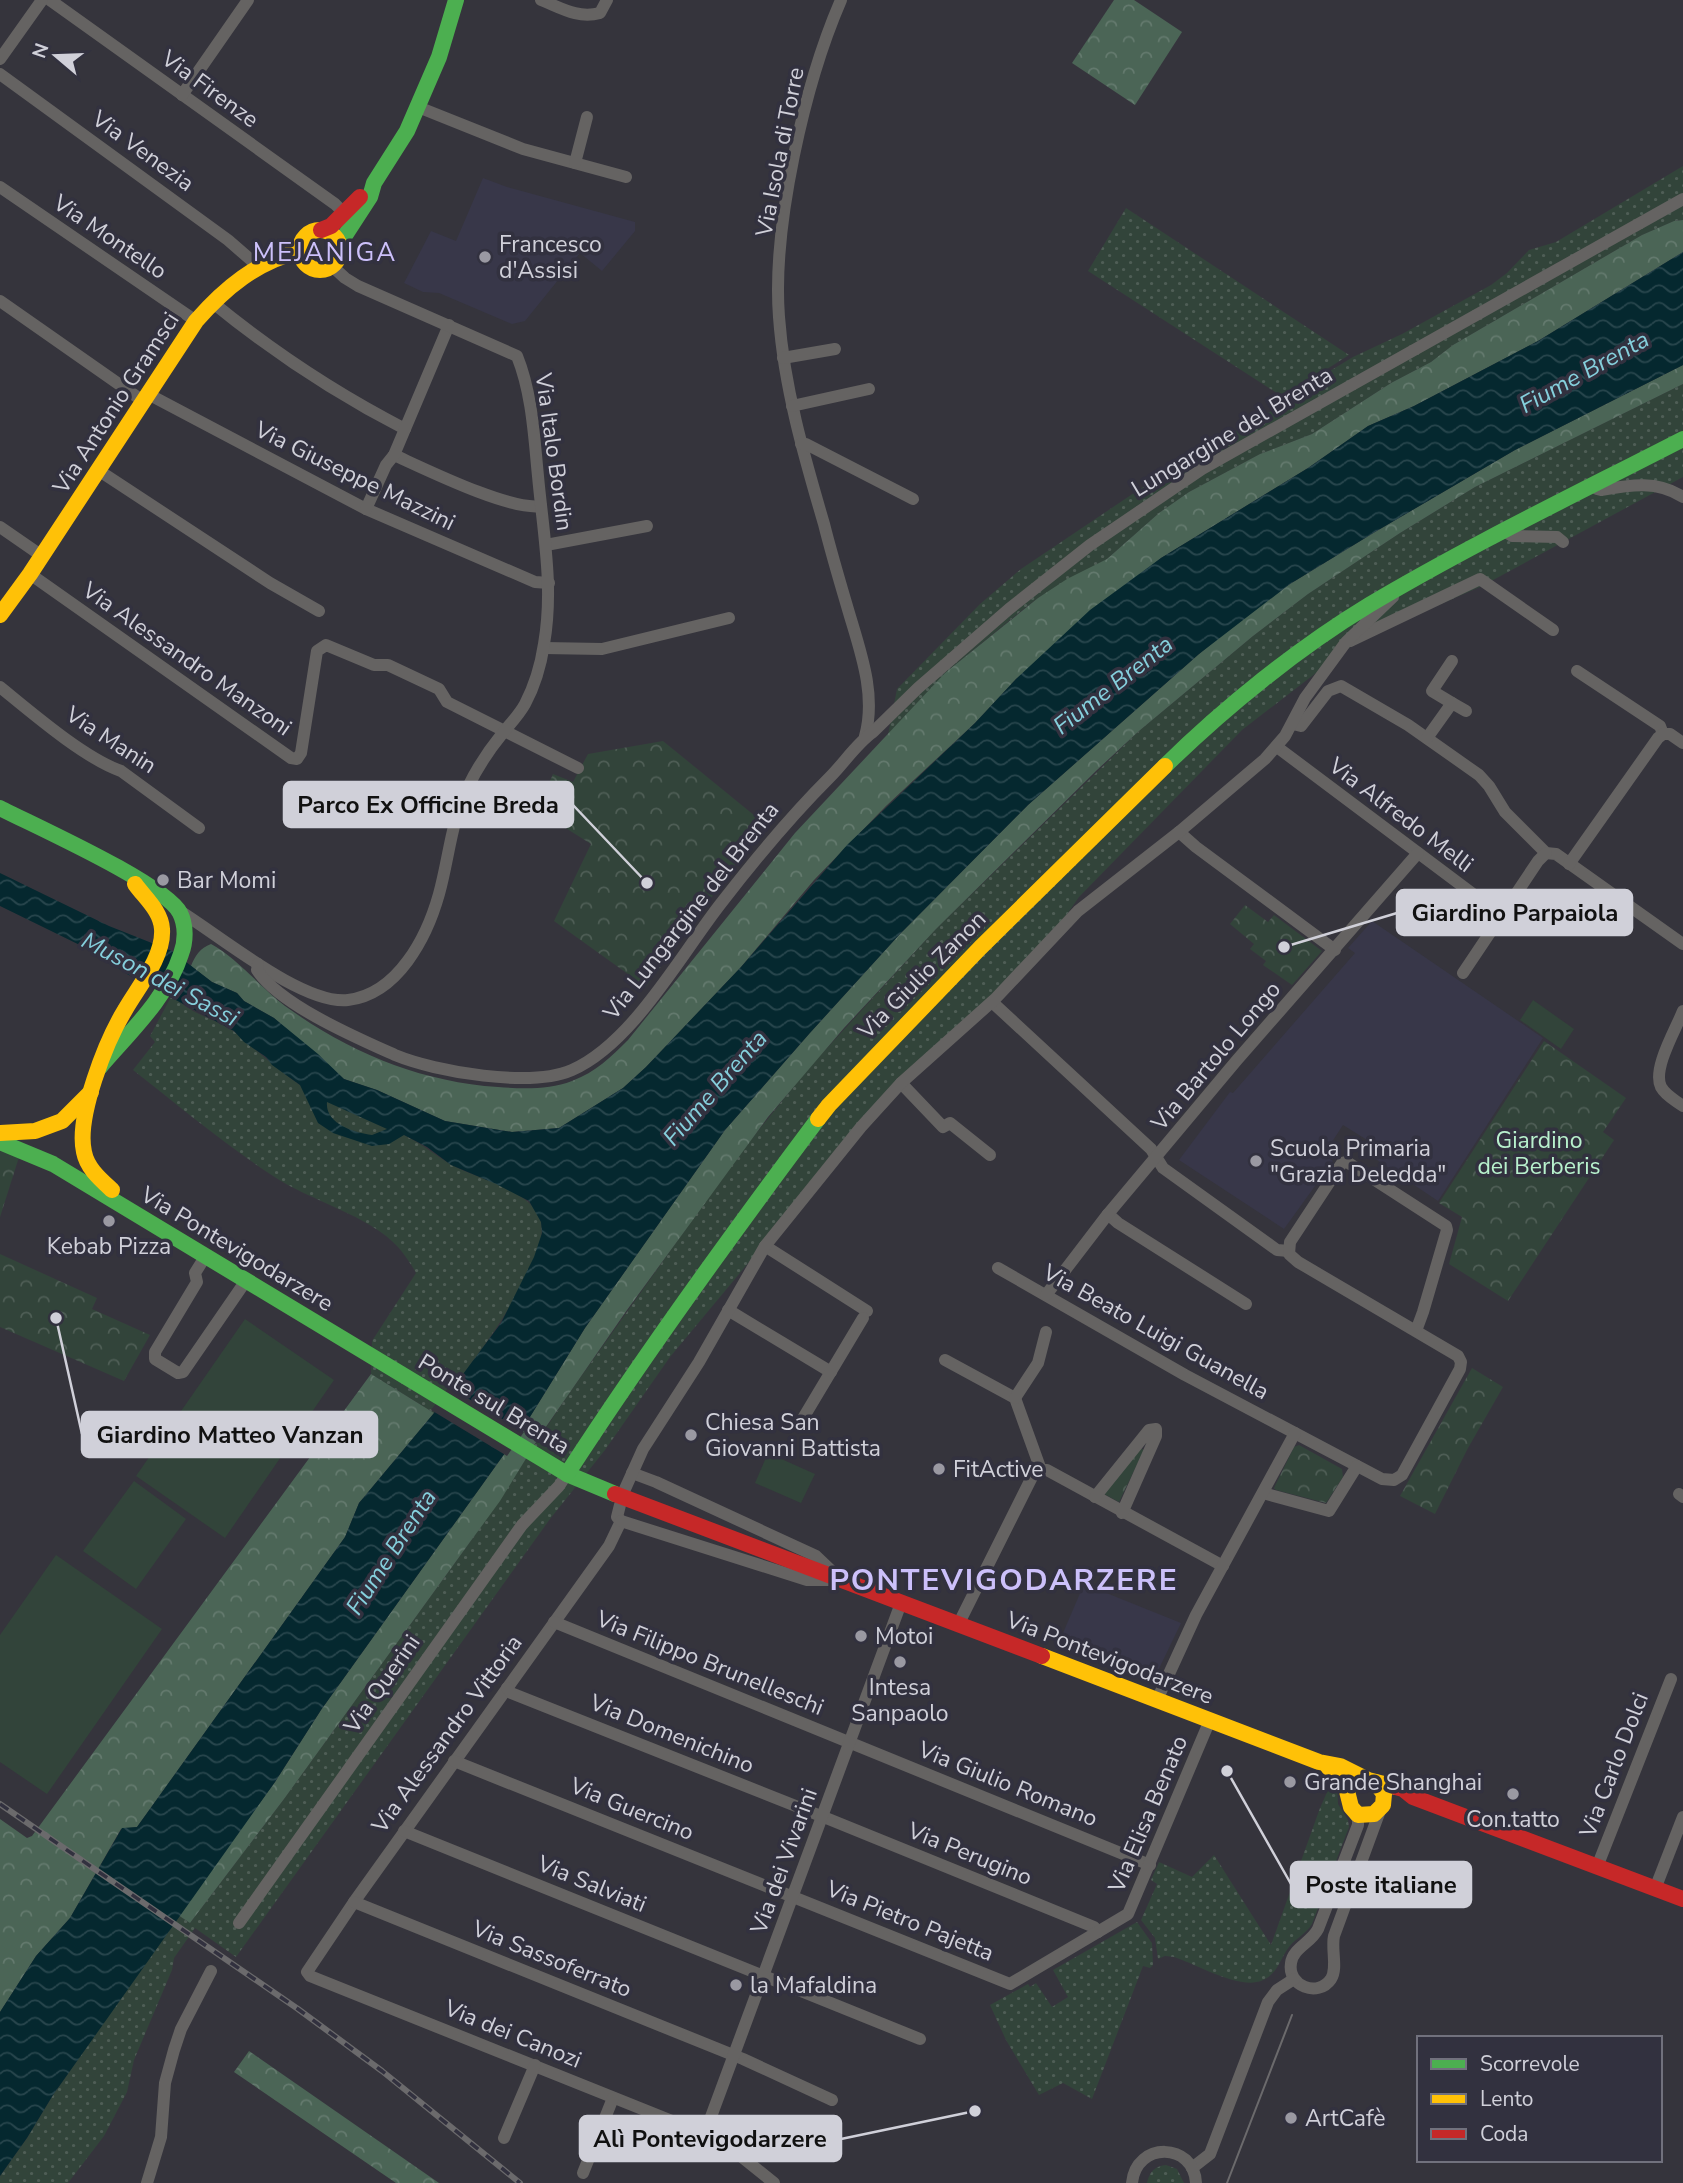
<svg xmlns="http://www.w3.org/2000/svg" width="1683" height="2183" font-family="'Nunito Sans',sans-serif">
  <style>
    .built { fill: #383749 }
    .grass { fill: url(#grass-dots) }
    .forest { fill: url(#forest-crowns) }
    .park { fill: url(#park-crowns) }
    .garden { fill: #32443a }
    .water { fill: url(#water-waves); fill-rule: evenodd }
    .pier { fill: #35343c }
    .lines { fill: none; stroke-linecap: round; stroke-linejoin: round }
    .street { stroke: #656362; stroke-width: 12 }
    .fast { stroke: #4caf50; stroke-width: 16 }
    .slow { stroke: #ffc107; stroke-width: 16 }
    .jam { stroke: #c62828; stroke-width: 16 }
    .tram { stroke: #6b6a6c; stroke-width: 2 }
    .rail-casing { stroke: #6b6a6c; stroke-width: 6 }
    .rail { stroke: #32313f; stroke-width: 3.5; stroke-dasharray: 10; stroke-linecap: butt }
    .poi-dot { fill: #9a99a2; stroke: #32313f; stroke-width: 2.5 }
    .labels { text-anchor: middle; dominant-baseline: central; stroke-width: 7; stroke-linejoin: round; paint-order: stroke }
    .street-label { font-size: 23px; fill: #d0d0d9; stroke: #32313f }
    .poi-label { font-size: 23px; fill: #d0d0d9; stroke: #32313f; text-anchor: start }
    .park-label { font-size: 23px; fill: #b8f1cd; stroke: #32313f }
    .water-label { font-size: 24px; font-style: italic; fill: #85cfdc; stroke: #32313f }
    .quarter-label { font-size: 26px; letter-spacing: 2px; fill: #ccc0fa; stroke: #32313f }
    .district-label { font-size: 30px; font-weight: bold; letter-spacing: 2px; fill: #ccc0fa; stroke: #32313f }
    .leader { fill: none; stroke: #d0d0d9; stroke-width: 2.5 }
    .callout-dot { fill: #d0d0d9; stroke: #32313f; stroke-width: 2.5 }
    .callout { fill: #d0d0d9; stroke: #d0d0d9; stroke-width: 2.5 }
    .callout-label { font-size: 24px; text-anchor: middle; font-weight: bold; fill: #111 }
  </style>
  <defs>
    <pattern id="grass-dots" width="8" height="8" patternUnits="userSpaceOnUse" patternTransform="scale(1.75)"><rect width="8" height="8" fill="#32443a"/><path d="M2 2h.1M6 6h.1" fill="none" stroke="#4f5e56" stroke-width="1.8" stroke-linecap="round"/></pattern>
    <pattern id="forest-crowns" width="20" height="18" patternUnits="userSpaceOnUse" patternTransform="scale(1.75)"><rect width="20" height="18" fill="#4b6556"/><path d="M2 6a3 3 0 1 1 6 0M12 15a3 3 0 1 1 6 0" fill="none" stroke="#647a6e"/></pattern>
    <pattern id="park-crowns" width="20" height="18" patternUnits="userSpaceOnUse" patternTransform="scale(1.75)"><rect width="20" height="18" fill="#32443a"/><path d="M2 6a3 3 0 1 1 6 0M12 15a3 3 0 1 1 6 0" fill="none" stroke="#4f5e56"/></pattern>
    <pattern id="water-waves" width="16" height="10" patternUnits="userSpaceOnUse" patternTransform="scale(1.75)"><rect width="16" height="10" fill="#05282f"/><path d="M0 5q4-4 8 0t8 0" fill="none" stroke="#28464d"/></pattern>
  </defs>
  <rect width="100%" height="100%" fill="#35343c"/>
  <g class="built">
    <polygon points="483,178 507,187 635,222 635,231 602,271 580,253 525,321 512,324 439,293 423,292 404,283 431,231 456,241"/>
    <polygon points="1372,921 1543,1038 1438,1201 1374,1158 1380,1148 1343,1125 1324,1154 1333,1161 1284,1229 1179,1160 1230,1092 1233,1093 1355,953 1348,948"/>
    <polygon points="1084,1584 1181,1623 1154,1679 1145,1681 1057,1647"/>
  </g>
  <g class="grass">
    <polygon points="1683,166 1683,220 1674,221 1642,235 1453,345 1431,362 1391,383 1312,434 1260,454 1189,492 1159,513 1107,559 1038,598 1021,611 945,673 888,735 897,689 980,604 1021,569 1180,462 1216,441 1258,420 1320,377 1353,357 1402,334 1491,285 1507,273 1529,250 1556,242"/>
    <polygon points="1126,208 1349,355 1283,397 1088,271"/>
    <polygon points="1683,384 1683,477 1482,586 1393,625 1347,649 1242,730 1079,897 1063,920 964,1025 899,1082 670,1357 605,1450 550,1519 236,1957 195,1928 174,1958 172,1970 134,2060 127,2092 104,2136 68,2183 0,2183 0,2176 27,2138 53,2095 178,1915 190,1923 284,1799 470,1542 568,1395 734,1161 807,1070 936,929 1139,731 1253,636 1308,594 1400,533 1475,487"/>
    <path d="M171,997C179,1001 186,1007 193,1011C206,1018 224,1024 236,1033C257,1051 278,1070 301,1086C334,1108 371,1118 406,1136C422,1144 435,1155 450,1164C477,1180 532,1188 541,1222C551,1264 460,1379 434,1413L371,1374L372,1341L416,1273C411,1264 405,1255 398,1247C369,1215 310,1201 273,1176C224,1144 179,1106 133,1070L155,1042L150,1036Z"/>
    <path d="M1332,1781L1337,1786L1338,1804L1348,1820L1349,1827L1312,1924C1306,1934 1296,1938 1289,1947C1281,1957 1279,1970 1267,1978C1245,1994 1197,1964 1174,1957L1165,1956L1158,1959L1155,1938L1141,1920L1157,1884L1151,1880L1159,1862L1192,1877L1214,1855L1271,1945L1320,1808Z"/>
    <polygon points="1137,1922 1152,1943 1153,1965 1150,1968 1143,1966 1092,2099 1063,2083 1039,2095 1006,2040 990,2005 1028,1984 1030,1987 1036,1983 1052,2007 1068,1997 1053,1970"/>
    <path d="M1166,2165L1177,2169L1184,2183H1147C1149,2172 1155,2166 1166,2165Z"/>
  </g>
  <g class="forest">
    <polygon points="1114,0 1134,0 1182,32 1135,105 1072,63"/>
    <path d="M1683,220V252L1538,341L1414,406L1368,426L1308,468L1161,558L1016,679L975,723L886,806L814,880L741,967L646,1067L623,1088L559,1128L512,1132L445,1121L377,1090L344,1079L274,1018L244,1001L237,993L212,982L191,966C195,956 200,948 211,944C236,957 262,989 285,1006C349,1052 420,1082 498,1087C522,1089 549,1090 572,1081C596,1072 611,1057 628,1040L795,833L945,673L1038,598L1067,579L1107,559L1159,513L1189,492L1260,454L1312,434L1391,383L1431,362L1453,345L1642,235L1674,221Z"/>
    <polygon points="1683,365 1683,384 1475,487 1400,533 1308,594 1253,636 1139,731 1097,770 936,929 844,1028 768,1117 627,1310 541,1434 500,1501 470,1542 284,1799 190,1923 178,1915 275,1782 321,1710 525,1425 585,1328 725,1130 809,1034 899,935 1028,805 1199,654 1250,612 1290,584 1375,532 1515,450"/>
    <polygon points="371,1374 434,1413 359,1503 345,1537 137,1827 121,1829 70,1918 36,1956 0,2012 0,1819 27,1838 32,1836"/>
    <polygon points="249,2051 439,2183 396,2183 234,2072"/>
  </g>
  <g class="park">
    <polygon points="663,741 765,824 646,987 554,921 591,844 537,810 553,774 573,782 588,754"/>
    <polygon points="1245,905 1268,922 1274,915 1322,951 1292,985 1263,965 1266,961 1250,949 1254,944 1230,924"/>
    <polygon points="1544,1041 1626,1098 1603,1132 1614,1140 1508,1301 1449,1264 1462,1217 1439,1203"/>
    <polygon points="0,1151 19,1157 0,1217"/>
    <polygon points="0,1254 97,1298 92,1309 150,1335 124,1381 0,1327"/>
    <polygon points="1472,1368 1503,1387 1468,1448 1435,1514 1400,1496"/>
    <polygon points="1299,1445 1342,1469 1343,1477 1326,1503 1276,1490 1274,1488 1294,1447"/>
    <polygon points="1140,1448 1144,1450 1119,1502 1104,1494"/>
  </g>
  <g class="garden">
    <polygon points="1533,1000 1574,1029 1561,1049 1520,1020"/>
    <polygon points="245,1319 334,1380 225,1538 136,1476"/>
    <polygon points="768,1453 815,1474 801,1503 755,1483"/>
    <polygon points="134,1481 186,1519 136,1589 83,1551"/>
    <polygon points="56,1555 162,1629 47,1794 0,1762 0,1635"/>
  </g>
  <path class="water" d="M1683,252V365L1515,450L1375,532L1290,584L1199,654L1028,805L899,935L809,1034L725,1130L585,1328L525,1425L321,1710L275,1782L53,2095L27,2138L0,2176V2012L36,1956L70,1918L122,1828L137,1827L345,1537L359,1503L434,1413L501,1323L534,1257L542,1233L541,1222L529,1201L496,1184L451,1165L427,1147L404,1135L389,1144L372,1146L333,1133L318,1123L300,1085L272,1065L266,1057L244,1042L234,1031L127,974L92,951L0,906V873L109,926L172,951L212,982L237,993L244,1001L274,1018L318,1054L344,1079L377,1090L445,1121L512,1132L559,1128L623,1088L646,1067L741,967L847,845L975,723L1016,679L1090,610L1161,558L1308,468L1368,426L1414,406L1538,341ZM327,1102L387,1129L372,1135C354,1132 325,1124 327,1102Z"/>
  <polygon class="pier" points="449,1387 524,1432 507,1456 431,1410"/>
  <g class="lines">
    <g class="street">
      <polyline points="50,0 335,204 345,214"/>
      <path d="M541,0C561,8 578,19 600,13L607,0"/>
      <path d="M841,0C805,83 772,226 779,317C784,387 804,456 824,524C831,552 839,579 847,606C859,648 877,693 865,736"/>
      <polyline points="0,59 42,0"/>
      <polyline points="0,74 228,240 251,260 256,267"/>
      <polyline points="182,95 248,0"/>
      <polyline points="418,107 523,149 626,177"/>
      <polyline points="575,163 587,117"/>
      <polyline points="0,187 196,321"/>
      <polyline points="0,301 143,401"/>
      <path d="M212,302C273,352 335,393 405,429"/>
      <polyline points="783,358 835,349"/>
      <polyline points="148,394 366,509 535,582 549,583"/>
      <polyline points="792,406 869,389"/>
      <polyline points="801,444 806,444 913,499"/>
      <path d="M394,455C425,469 510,511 541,506"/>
      <polyline points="98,470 270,583 319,611"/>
      <path d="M1594,485L1597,489L1601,490C1630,485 1657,480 1683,497"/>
      <polyline points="366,509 386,465 394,455 449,325"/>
      <polyline points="0,527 42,556"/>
      <polyline points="1504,531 1512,536 1557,537 1563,542"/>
      <polyline points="546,545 647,526"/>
      <polyline points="30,574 291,758 297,759 301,753 317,651 326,645 374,665 388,665 439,689 447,702 578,768"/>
      <polyline points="1350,641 1480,579 1553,630"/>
      <polyline points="544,648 602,649 729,618"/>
      <polyline points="1452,661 1432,691 1452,703"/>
      <polyline points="1577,671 1660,726 1663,734"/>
      <path d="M0,687C32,713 84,758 121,771L199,828"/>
      <polyline points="1293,724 1301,726 1328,691 1341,686 1408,725 1479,775 1489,786 1505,812 1546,853 1556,854 1683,944"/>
      <polyline points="1427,738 1452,703 1466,711"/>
      <polyline points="1277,747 1501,915"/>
      <polyline points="1179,832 1196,847 1335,950"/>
      <polyline points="1569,864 1658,738 1663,734 1670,734 1683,743"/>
      <path d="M178,910C218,934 302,1005 348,1000C398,994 427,937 439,894C449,858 451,821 468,787C477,768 489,750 502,734C510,724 519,715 525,704C534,687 541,664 544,644C554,587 543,532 538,476C534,436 532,393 517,356L358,286L345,278L332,266"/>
      <path d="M258,964L257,970C280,1005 357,1038 395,1055C436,1072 531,1088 572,1070C633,1043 681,954 722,902C756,858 791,816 830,777C844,763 857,743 873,732L918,688L1009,609L1090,545L1202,469L1683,199"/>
      <polyline points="1463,973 1538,861 1546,853"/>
      <polyline points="992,1002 1151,1149 1163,1168 1277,1250 1289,1251"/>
      <path d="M1683,1011C1676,1029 1652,1069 1661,1087C1666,1096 1675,1100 1683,1106"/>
      <polyline points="901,1083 943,1127 950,1123 990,1155"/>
      <polyline points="1108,1214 1118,1223 1246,1304"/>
      <polyline points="765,1246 867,1311"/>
      <polyline points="205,1257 195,1273 197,1282 155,1352 155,1359 178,1373 183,1372 245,1282"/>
      <polyline points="998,1268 1185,1375 1382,1479 1394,1480 1402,1475 1460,1369 1461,1362 1458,1356 1298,1262 1289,1254 1290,1242 1342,1163 1347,1162 1446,1226 1447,1230 1423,1312 1416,1331"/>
      <polyline points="1046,1295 1108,1214 1237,1060 1418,853"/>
      <polyline points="728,1310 831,1372"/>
      <polyline points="945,1360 1015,1398 1041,1470"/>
      <polyline points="1015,1398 1038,1363 1046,1332"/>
      <polyline points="799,1425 863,1318"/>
      <polyline points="1041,1470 1047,1470 1223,1566"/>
      <polyline points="632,1473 656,1482 816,1556 838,1577"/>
      <polyline points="625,1489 643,1449 699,1362 765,1246 861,1127 901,1083 995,999 1078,911 1179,832 1265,759 1285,736 1305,698 1346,642 1393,597"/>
      <polyline points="1263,1493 1329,1511 1357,1466"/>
      <polyline points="1679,1494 1683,1497"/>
      <polyline points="1095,1497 1149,1430 1156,1429 1156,1436 1122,1513"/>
      <polyline points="620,1505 617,1517 621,1521"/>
      <polyline points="621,1521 609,1546 354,1902 307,1972 310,1976 712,2137 737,2153 774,2183"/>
      <polyline points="621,1521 807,1580 836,1580"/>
      <polyline points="554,1622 1150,1865"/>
      <polyline points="958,1625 1033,1475 1041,1470"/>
      <polyline points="507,1688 511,1693 831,1820 1094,1927 1098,1932"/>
      <polyline points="1157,1700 1196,1615 1295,1433"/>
      <polyline points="454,1761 1010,1984 1128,1914 1210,1720"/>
      <path d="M1353,1811L1358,1819V1825L1318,1929C1311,1943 1293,1948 1291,1963C1287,1986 1318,1998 1331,1979C1338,1968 1331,1950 1334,1936L1381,1808"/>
      <polyline points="404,1831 920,2039"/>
      <polyline points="1597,1867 1671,1679"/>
      <polyline points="1655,1889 1683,1817"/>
      <polyline points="354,1902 743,2059 832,2100"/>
      <polyline points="239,1923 522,1525 559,1486 567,1474"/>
      <polyline points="705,2133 901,1603"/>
      <polyline points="504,2138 535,2065"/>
      <polyline points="1192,2168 1210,2154 1268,2002 1277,1990 1294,1979"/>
      <polyline points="583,2173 613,2098"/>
      <polyline points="147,2183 161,2137 165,2083 174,2050 181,2029 211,1971"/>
      <path d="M1132,2183C1136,2141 1194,2142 1196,2183"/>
    </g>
    <g class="fast">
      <polyline points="340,248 344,237 370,197 374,183 407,131 439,57 456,0"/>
      <path d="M1165,766C1224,708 1298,648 1369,605C1470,545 1578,493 1683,439"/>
      <path d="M0,808C35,826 165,884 180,913C186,925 186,941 181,954C167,998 129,1033 100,1067"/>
      <polyline points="0,1142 53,1164 567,1474 615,1494"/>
      <path d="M567,1474C646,1352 731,1235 818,1119"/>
    </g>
    <g class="slow">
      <circle cx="320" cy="250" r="20"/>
      <path d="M0,615L30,574L196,321C225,288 256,262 300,251"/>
      <polyline points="818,1119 829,1105 980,948 1165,766"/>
      <polyline points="0,1133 35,1131 62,1121 91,1092"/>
      <path d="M112,1190C100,1179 87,1168 84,1152C76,1117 106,1041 125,1010C138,987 164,957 162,929C161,911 145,898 135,884"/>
      <polyline points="1042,1656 1319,1762 1340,1766 1368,1780 1396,1787"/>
      <polyline points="1328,1767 1345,1783 1351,1807 1358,1815 1374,1814 1383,1805 1384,1794 1375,1782"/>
    </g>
    <g class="jam">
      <polyline points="321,230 331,226 360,197"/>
      <polyline points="615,1494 1042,1656"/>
      <polyline points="1396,1787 1403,1789 1413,1797 1683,1899"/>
    </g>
    <polyline class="tram" points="1227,2183 1292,2015"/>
    <g class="rail-casing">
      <polyline id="rail" points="0,1804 298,2009 382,2071 520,2183"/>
    </g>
    <use href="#rail" class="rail"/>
  </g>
  <g class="poi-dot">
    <circle cx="485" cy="257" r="7"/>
    <circle cx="163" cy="880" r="7"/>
    <circle cx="1256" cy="1161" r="7"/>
    <circle cx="109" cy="1221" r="7"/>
    <circle cx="691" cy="1435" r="7"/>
    <circle cx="939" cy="1469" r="7"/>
    <circle cx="861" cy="1636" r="7"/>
    <circle cx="900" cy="1662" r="7"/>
    <circle cx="1290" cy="1782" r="7"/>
    <circle cx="1513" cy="1794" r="7"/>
    <circle cx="736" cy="1985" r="7"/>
    <circle cx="1291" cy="2118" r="7"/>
  </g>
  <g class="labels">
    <g class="street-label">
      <text transform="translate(210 89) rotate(36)">Via Firenze</text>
      <text transform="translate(143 151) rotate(36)">Via Venezia</text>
      <text transform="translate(780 152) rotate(-79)">Via Isola di Torre</text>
      <text transform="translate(110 237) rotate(34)">Via Montello</text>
      <text transform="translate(116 403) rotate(-57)">Via Antonio Gramsci</text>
      <text transform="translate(1232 432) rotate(-31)">Lungargine del Brenta</text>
      <text transform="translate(554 452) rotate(82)">Via Italo Bordin</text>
      <text transform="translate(355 476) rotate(26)">Via Giuseppe Mazzini</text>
      <text transform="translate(187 659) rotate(35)">Via Alessandro Manzoni</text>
      <text transform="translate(111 740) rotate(33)">Via Manin</text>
      <text transform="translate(1401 815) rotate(37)">Via Alfredo Melli</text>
      <text transform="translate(691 911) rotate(-52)">Via Lungargine del Brenta</text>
      <text transform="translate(922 975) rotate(-45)">Via Giulio Zanon</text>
      <text transform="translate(1216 1056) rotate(-50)">Via Bartolo Longo</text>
      <text transform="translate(237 1249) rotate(31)">Via Pontevigodarzere</text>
      <text transform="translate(1156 1332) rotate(29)">Via Beato Luigi Guanella</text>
      <text transform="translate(494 1404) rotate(31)">Ponte sul Brenta</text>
      <text transform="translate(1110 1658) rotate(21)">Via Pontevigodarzere</text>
      <text transform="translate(710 1663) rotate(22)">Via Filippo Brunelleschi</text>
      <text transform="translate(382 1684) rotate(-55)">Via Querini</text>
      <text transform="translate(447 1734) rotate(-54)">Via Alessandro Vittoria</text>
      <text transform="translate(672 1734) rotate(22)">Via Domenichino</text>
      <text transform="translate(1614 1765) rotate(-69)">Via Carlo Dolci</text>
      <text transform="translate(1008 1784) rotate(22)">Via Giulio Romano</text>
      <text transform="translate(632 1809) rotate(22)">Via Guercino</text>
      <text transform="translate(1148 1814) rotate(-67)">Via Elisa Benato</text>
      <text transform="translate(970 1854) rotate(22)">Via Perugino</text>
      <text transform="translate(784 1861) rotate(-70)">Via dei Vivarini</text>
      <text transform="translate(592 1884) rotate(22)">Via Salviati</text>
      <text transform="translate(910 1921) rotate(22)">Via Pietro Pajetta</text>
      <text transform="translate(552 1959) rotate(22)">Via Sassoferrato</text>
      <text transform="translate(513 2034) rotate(22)">Via dei Canozi</text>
    </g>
    <g class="poi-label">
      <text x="499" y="244">Francesco<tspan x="499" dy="26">d'Assisi</tspan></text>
      <text x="177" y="880">Bar Momi</text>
      <text x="1270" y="1148">Scuola Primaria<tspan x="1270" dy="26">"Grazia Deledda"</tspan></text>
      <text x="109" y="1246" text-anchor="middle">Kebab Pizza</text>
      <text x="705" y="1422">Chiesa San<tspan x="705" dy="26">Giovanni Battista</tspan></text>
      <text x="953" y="1469">FitActive</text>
      <text x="875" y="1636">Motoi</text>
      <text x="900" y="1687" text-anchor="middle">Intesa<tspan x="900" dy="26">Sanpaolo</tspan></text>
      <text x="1304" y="1782">Grande Shanghai</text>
      <text x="1513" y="1819" text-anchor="middle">Con.tatto</text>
      <text x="750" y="1985">la Mafaldina</text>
      <text x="1305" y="2118">ArtCafè</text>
    </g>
    <g class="park-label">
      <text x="1539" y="1140">Giardino<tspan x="1539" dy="26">dei Berberis</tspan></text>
    </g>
    <g class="water-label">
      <text transform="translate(1584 372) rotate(-29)">Fiume Brenta</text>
      <text transform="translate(1113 685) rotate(-38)">Fiume Brenta</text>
      <text transform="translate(160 979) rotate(28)">Muson dei Sassi</text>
      <text transform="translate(715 1088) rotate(-49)">Fiume Brenta</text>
      <text transform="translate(391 1552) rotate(-57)">Fiume Brenta</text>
    </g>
    <g class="quarter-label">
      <text x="325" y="252">MEJANIGA</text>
    </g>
    <g class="district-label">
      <text x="1004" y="1580">PONTEVIGODARZERE</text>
    </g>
  </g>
  <path class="leader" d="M647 883L573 805M1284 947L1397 913M56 1318L82 1434M1227 1771L1291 1884M975 2111L841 2139"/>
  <g class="callout-dot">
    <circle cx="647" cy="883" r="7"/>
    <circle cx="1284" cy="947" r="7"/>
    <circle cx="56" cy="1318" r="7"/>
    <circle cx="1227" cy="1771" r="7"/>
    <circle cx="975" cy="2111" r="7"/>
  </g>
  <g class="callout">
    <rect x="284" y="782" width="289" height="45" rx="7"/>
    <rect x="1397" y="890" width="235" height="45" rx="7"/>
    <rect x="82" y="1412" width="295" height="45" rx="7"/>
    <rect x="1291" y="1862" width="180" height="45" rx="7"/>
    <rect x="580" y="2116" width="261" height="45" rx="7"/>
  </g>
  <g class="callout-label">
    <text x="428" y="813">Parco Ex Officine Breda</text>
    <text x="1515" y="921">Giardino Parpaiola</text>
    <text x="230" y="1443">Giardino Matteo Vanzan</text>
    <text x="1381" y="1893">Poste italiane</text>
    <text x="710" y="2147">Alì Pontevigodarzere</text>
  </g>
  <rect x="1417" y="2036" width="245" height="126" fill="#32313f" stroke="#71717d" stroke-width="2"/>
  <rect x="1431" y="2059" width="35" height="10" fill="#4caf50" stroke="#71717d" stroke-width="2"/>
  <text x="1480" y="2071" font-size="21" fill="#d0d0d9">Scorrevole</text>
  <rect x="1431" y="2094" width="35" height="10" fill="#ffc107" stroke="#71717d" stroke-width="2"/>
  <text x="1480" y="2106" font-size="21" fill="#d0d0d9">Lento</text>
  <rect x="1431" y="2129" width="35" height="10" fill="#c62828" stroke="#71717d" stroke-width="2"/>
  <text x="1480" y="2141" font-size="21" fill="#d0d0d9">Coda</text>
  <g transform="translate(56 56) rotate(289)" stroke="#32313f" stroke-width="5" paint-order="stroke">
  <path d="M0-5L12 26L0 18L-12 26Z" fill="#d0d0d9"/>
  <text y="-10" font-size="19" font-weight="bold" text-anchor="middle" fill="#d0d0d9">N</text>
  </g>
</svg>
